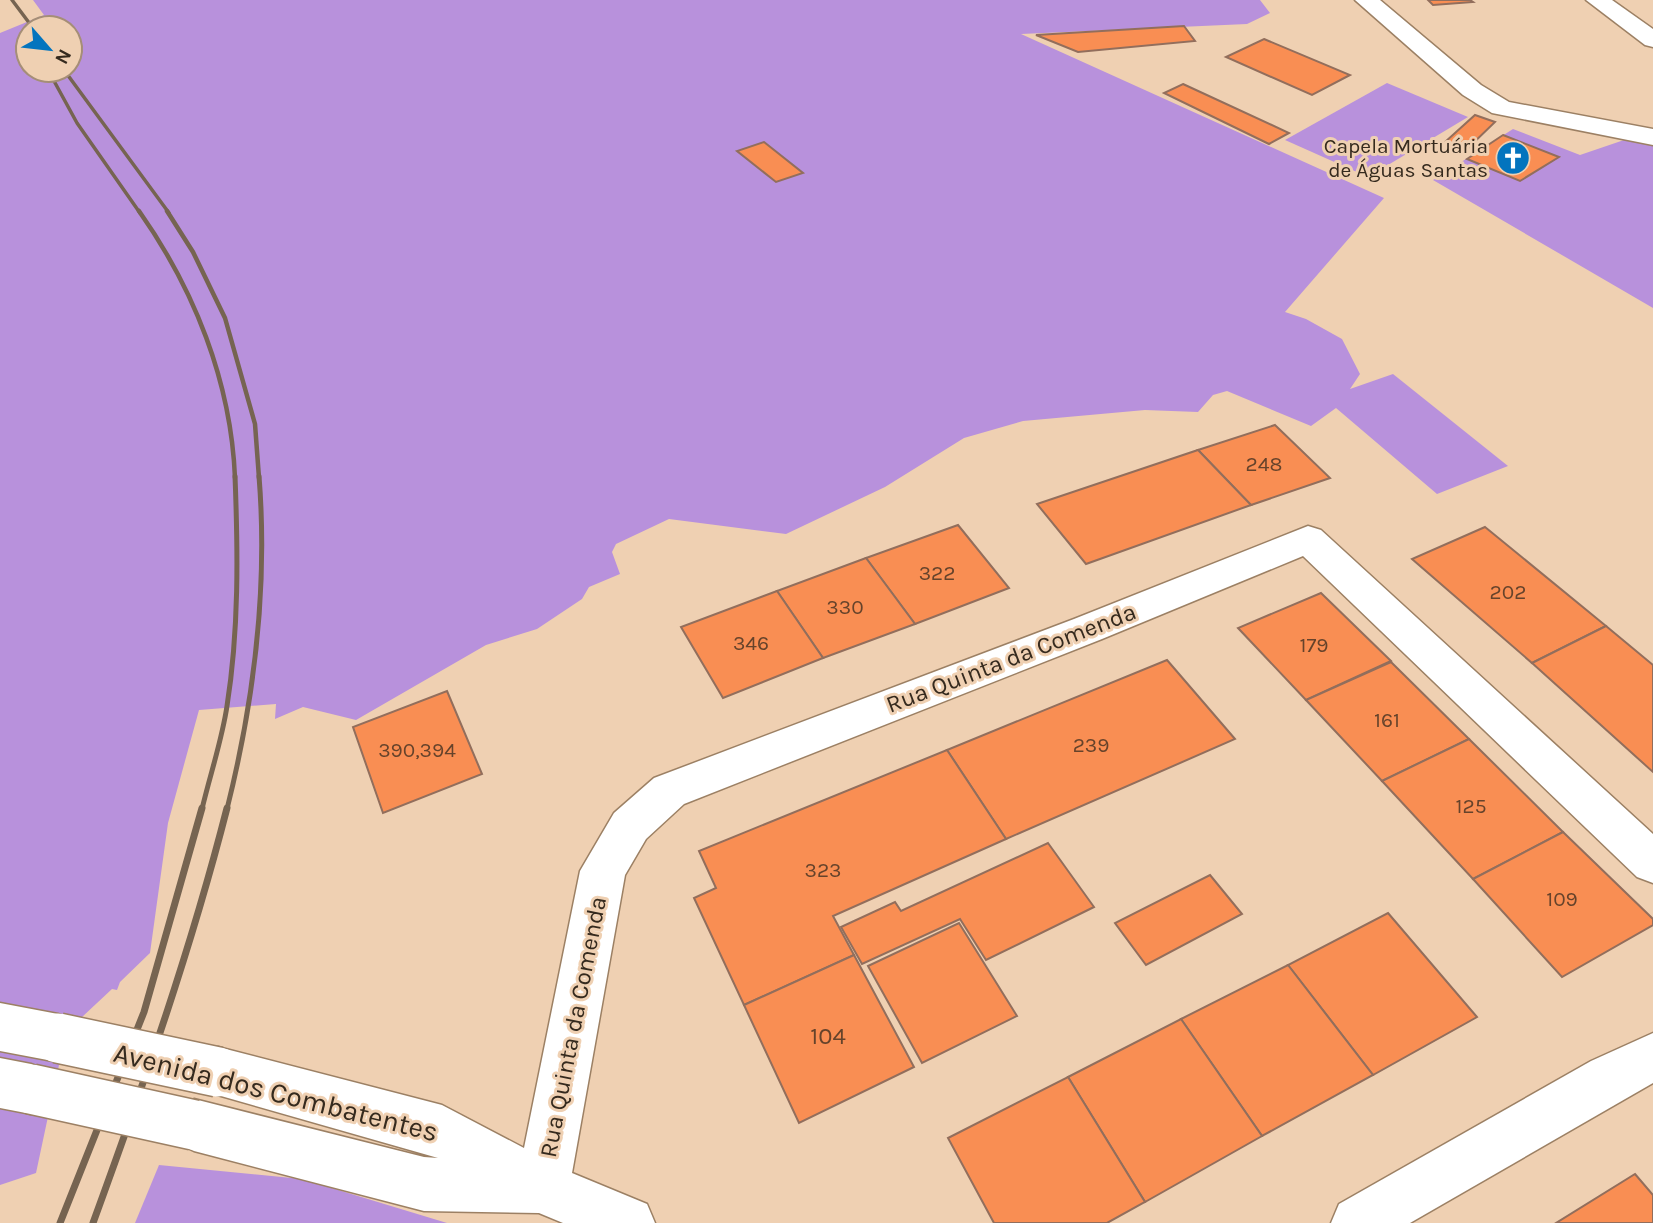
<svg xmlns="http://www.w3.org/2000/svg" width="1653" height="1223" font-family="Karla,sans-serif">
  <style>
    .green { fill: #b891dc; fill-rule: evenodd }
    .building { fill: #f98e53; stroke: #926e5c; stroke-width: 2 }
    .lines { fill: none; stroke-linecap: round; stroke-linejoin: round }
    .minor-casing { stroke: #9c8064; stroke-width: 3 }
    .primary-casing { stroke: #9c8064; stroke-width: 3 }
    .minor { fill: #fff; fill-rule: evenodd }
    .primary { fill: #fff; fill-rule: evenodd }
    .rail-far3 { stroke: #766451; stroke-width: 3.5 }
    .rail-far2 { stroke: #766451; stroke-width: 4.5 }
    .rail-far1 { stroke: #766451; stroke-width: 5 }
    .rail { stroke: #766451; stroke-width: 7 }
    .minor-bridge-casing { stroke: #9c8064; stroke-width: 52; stroke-linecap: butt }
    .minor-bridge { stroke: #fff; stroke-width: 49 }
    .labels { text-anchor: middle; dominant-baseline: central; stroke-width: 6; stroke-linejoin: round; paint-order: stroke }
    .far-poi-label { font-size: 21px; fill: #352a1e; stroke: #efd0b2; text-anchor: end }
    .number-label { font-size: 21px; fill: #66432b }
    .street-label { font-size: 24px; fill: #352a1e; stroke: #efd0b2 }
    .near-number-label { font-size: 24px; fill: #66432b }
    .near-street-label { font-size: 28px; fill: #352a1e; stroke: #efd0b2 }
  </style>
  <rect width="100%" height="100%" fill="#efd0b2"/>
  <g class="green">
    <path d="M33,0H1260L1270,13L1247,24L1021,34L1384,198L1285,312L1306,319L1342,339L1360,374L1350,389L1393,374L1508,466L1437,494L1336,408L1311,426L1227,391L1213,395L1198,412L1145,410L1023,421L964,438L885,487L786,534L669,519L616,544L612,552L620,574L589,587L582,599L537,629L486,645L356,720L303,707L275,719L276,704L199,710L168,823L150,953L120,982L117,990L112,989L66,1032L36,1173L0,1185V33L44,15ZM28,28H70V70H28Z"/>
    <polygon points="1387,83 1468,117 1368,177 1285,140"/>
    <polygon points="1513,129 1580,155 1627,139 1653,144 1653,308 1433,180"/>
    <polygon points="159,1165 302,1179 447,1223 135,1223"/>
  </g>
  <g class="building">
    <polygon points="1428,0 1470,0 1473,2 1433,5"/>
    <polygon points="1184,26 1195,41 1078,52 1036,35"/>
    <polygon points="1264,39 1350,75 1312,95 1226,57"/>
    <polygon points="1183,84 1289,133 1269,144 1164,93"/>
    <polygon points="1475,115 1495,122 1467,149 1445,142"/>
    <polygon points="1503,135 1559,157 1520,181 1467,159"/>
    <polygon points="764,142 803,173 776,182 737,151"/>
    <polygon points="1275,425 1330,478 1251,505 1198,450"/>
    <polygon points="1198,450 1251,505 1086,564 1037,504"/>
    <polygon points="958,525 1009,588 915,624 866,558"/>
    <polygon points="1485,527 1606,626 1532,663 1412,559"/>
    <polygon points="866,558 915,624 823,658 777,591"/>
    <polygon points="777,591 823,658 723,698 681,627"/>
    <polygon points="1321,593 1391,661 1306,700 1238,628"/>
    <polygon points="1606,626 1653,665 1653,772 1532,663"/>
    <polygon points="1167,660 1235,739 1006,839 947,750"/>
    <polygon points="1391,662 1469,739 1382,781 1306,700"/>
    <polygon points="447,691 482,774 383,813 353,727"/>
    <polygon points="1469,739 1563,832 1473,879 1382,781"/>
    <polygon points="947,750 1006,839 833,916 854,955 744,1005 694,898 716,888 699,851"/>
    <polygon points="1563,832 1653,919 1653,925 1562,977 1473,879"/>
    <polygon points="1048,843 1094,907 986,960 960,919 862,964 841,927 895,902 901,911"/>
    <polygon points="1210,875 1242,914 1146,965 1115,923"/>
    <polygon points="1388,913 1477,1017 1373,1075 1288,965"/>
    <polygon points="959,923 1017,1016 922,1063 868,966"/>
    <polygon points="854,955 914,1067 799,1123 744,1005"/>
    <polygon points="1288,965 1373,1075 1262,1136 1181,1019"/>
    <polygon points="1181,1019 1262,1136 1145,1202 1068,1077"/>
    <polygon points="1068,1077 1145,1202 1107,1223 994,1223 948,1138"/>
    <polygon points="1635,1174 1653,1195 1653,1223 1556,1223"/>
  </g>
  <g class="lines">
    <g class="minor-casing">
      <g id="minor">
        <polygon points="1355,0 1380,0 1481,85 1509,102 1653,129 1653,145 1492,113 1463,95"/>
        <polygon points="1308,526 1321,530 1653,834 1653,883 1637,877 1303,556 1102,639 684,804 646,839 625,875 572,1173 647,1204 655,1223 563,1223 539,1213 424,1211 194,1151 176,1143 168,1125 176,1107 194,1099 424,1157 438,1158 200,1090 193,1072 200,1054 218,1047 442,1105 524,1148 580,871 614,813 654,778 1074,619"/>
        <polygon points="0,1003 58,1014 76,1021 83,1038 76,1055 58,1062 0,1051"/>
        <polygon points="1653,1033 1653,1083 1410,1223 1331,1223 1339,1204 1591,1061"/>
        <polygon points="0,1058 31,1064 49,1071 57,1089 49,1107 31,1114 0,1108"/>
      </g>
    </g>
    <g class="primary-casing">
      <polygon id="primary" points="1586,0 1612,0 1653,29 1653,47 1645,45"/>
    </g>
    <use href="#minor" class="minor"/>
    <use href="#primary" class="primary"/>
    <g class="rail-far3">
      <polyline points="12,0 33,28"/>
      <polyline points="48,70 77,123 140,213"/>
      <polyline points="64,70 169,213"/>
    </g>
    <g class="rail-far2">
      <path d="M139,211C194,289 231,381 235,478"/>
      <polyline points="167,211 193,252 225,318 255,424 259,478"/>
    </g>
    <g class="rail-far1">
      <path d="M202,809C210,775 222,740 227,706C239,630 238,553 235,476"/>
      <path d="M227,809C254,701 268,588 259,476"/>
    </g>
    <g class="rail">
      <polyline points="60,1223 144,1012 202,808"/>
      <path d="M93,1223C143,1086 191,949 227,808"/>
    </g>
    <g class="minor-bridge-casing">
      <g id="minor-bridge">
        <polyline points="58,1038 218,1072"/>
        <polyline points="31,1089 194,1125"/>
      </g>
    </g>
    <use href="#minor-bridge" class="minor-bridge"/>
  </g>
  <defs>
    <g id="church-disc" transform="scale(1.75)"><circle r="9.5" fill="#0374be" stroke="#efd0b2"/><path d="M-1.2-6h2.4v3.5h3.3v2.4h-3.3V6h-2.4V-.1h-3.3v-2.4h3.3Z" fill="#fff"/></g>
  </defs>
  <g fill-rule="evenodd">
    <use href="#church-disc" x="1513" y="158"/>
  </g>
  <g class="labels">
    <g class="far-poi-label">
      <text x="1488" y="146">Capela Mortuária<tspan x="1488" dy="24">de Águas Santas</tspan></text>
    </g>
    <g class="number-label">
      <text x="1264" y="464">248</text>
      <text x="937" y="573">322</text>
      <text x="1508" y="592">202</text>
      <text x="845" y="607">330</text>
      <text x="751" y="643">346</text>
      <text x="1314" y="645">179</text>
      <text x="1387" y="720">161</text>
      <text x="1091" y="745">239</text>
      <text x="417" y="750">390,394</text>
      <text x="1471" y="806">125</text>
      <text x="823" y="870">323</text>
      <text x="1562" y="899">109</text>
    </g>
    <g class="street-label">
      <text transform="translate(1011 658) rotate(-21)">Rua Quinta da Comenda</text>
      <text transform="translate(573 1027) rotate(-79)">Rua Quinta da Comenda</text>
    </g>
    <g class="near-number-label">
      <text x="828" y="1036">104</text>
    </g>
    <g class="near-street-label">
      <text transform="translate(276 1092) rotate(14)">Avenida dos Combatentes</text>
    </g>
  </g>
  <g transform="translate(49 49) rotate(118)"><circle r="33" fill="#efd0b2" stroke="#a58e77" stroke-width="2"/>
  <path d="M0-5L12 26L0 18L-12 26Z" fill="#0374be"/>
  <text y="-10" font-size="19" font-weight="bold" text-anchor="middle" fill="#352a1e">N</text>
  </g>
</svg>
